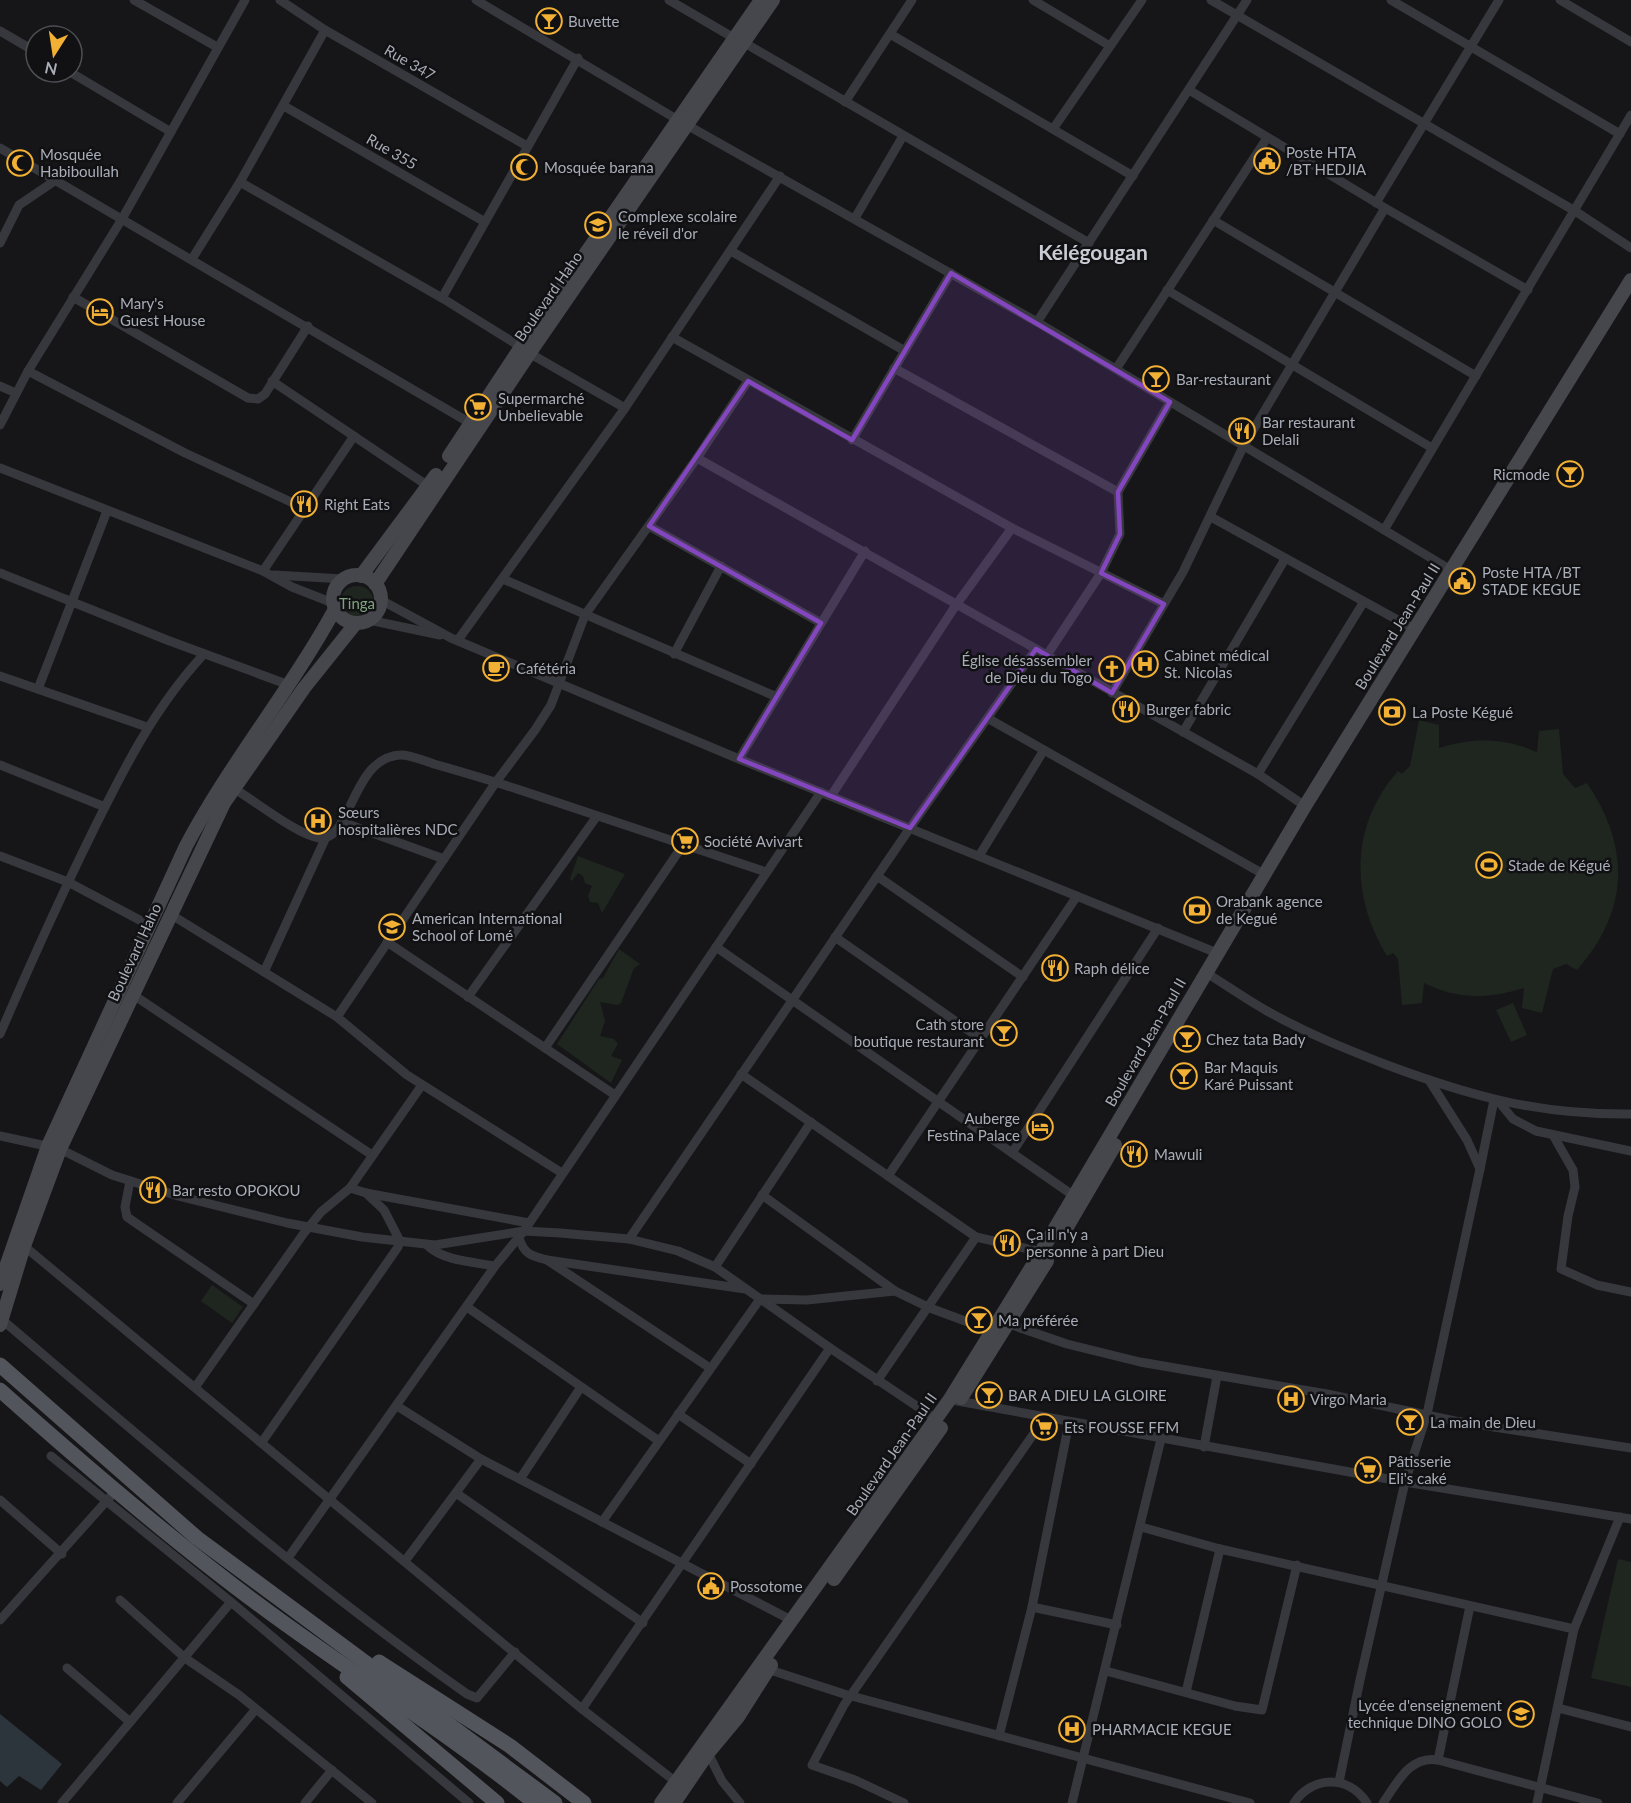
<svg xmlns="http://www.w3.org/2000/svg" width="1631" height="1803" font-family="Lato,sans-serif">
  <style>
    .green { fill: #1e261f }
    .water { fill: #2c353c }
    .lines { fill: none; stroke-linecap: round; stroke-linejoin: round }
    .minor { stroke: #37383d; stroke-width: 9 }
    .secondary { stroke: #45474d; stroke-width: 14 }
    .primary { stroke: #53555c; stroke-width: 15 }
    .marked { fill: #8446be; fill-opacity: 0.2; stroke: #8446be; stroke-width: 4.5; stroke-linejoin: round }
    .labels { text-anchor: middle; dominant-baseline: central; stroke-width: 5; stroke-linejoin: round; paint-order: stroke }
    .poi-label { font-size: 15px; fill: #a8adb8; stroke: #111113; text-anchor: start }
    .street-label { font-size: 15px; fill: #a8adb8; stroke: #111113 }
    .park-label { font-size: 15px; fill: #7fa381; stroke: #111113 }
    .district-label { font-size: 21px; font-weight: bold; fill: #c9ccd4; stroke: #111113 }
  </style>
  <rect width="100%" height="100%" fill="#161618"/>
  <g class="green">
    <circle cx="357" cy="603" r="17"/>
    <path d="M1419,720L1439,725V748C1475,737 1503,738 1537,752L1539,731L1559,729L1563,774L1575,788L1587,783C1631,848 1629,911 1577,970L1566,964L1553,969L1542,1013L1522,1008L1524,988C1488,999 1459,1000 1424,983L1422,1003L1402,1005L1398,959L1393,953L1387,956C1350,896 1350,825 1398,771L1402,774L1410,766Z"/>
    <polygon points="578,856 625,874 602,913 598,903 590,902 588,896 592,886 585,883 583,876 578,873 572,881 570,879"/>
    <polygon points="619,949 640,964 634,968 621,1003 617,1005 600,1002 605,1021 600,1036 614,1039 618,1044 611,1056 622,1060 611,1083 557,1044 599,979 603,978"/>
    <polygon points="1513,1003 1527,1035 1511,1042 1496,1010"/>
    <polygon points="212,1285 243,1307 232,1323 201,1301"/>
    <polygon points="1618,1559 1631,1562 1631,1687 1591,1678"/>
  </g>
  <polygon class="water" points="0,1714 62,1764 41,1790 19,1776 7,1787 0,1781"/>
  <g class="lines">
    <g class="minor">
      <polyline points="134,0 217,47"/>
      <polyline points="280,0 325,30 527,146"/>
      <polyline points="476,0 678,120 1037,322 1451,570"/>
      <polyline points="669,0 734,38"/>
      <polyline points="1033,0 1110,46"/>
      <polyline points="1211,0 1575,211 1631,248"/>
      <polyline points="1391,0 1620,134"/>
      <polyline points="1560,0 1631,42"/>
      <polyline points="0,31 36,52"/>
      <polyline points="890,34 1133,176"/>
      <polyline points="743,42 1089,243"/>
      <polyline points="70,72 171,132"/>
      <polyline points="1189,90 1385,208 1528,290"/>
      <polyline points="845,102 912,0"/>
      <polyline points="284,106 485,222"/>
      <polyline points="1053,129 1142,0"/>
      <polyline points="0,148 470,423"/>
      <polyline points="240,182 442,298 521,347"/>
      <polyline points="1376,203 1499,0"/>
      <polyline points="855,218 903,136"/>
      <polyline points="1213,220 1476,376"/>
      <polyline points="0,243 19,205 56,180"/>
      <polyline points="731,251 905,351"/>
      <polyline points="192,259 240,182 325,30"/>
      <polyline points="1167,290 1432,448"/>
      <polyline points="73,297 248,398 258,399 265,394 308,326"/>
      <polyline points="442,298 578,58"/>
      <polyline points="1037,322 1247,0"/>
      <polyline points="672,337 1012,528 1164,604"/>
      <polyline points="529,353 625,408"/>
      <polyline points="894,368 1118,492"/>
      <polyline points="1116,369 1267,138"/>
      <polyline points="28,371 185,453 304,508"/>
      <polyline points="272,381 428,486"/>
      <polyline points="0,386 16,393"/>
      <polyline points="0,425 28,371 122,219 245,0"/>
      <polyline points="852,440 951,273"/>
      <polyline points="697,458 1258,774 1305,806"/>
      <polyline points="0,468 263,571 292,587 333,603"/>
      <polyline points="1211,517 1414,629"/>
      <polyline points="649,526 821,623"/>
      <polyline points="1384,530 1631,115"/>
      <polyline points="263,571 354,436"/>
      <polyline points="0,573 167,640 289,685"/>
      <polyline points="274,575 344,579"/>
      <polyline points="503,579 777,697"/>
      <polyline points="381,600 451,638 739,759 1217,953"/>
      <polyline points="369,620 440,635"/>
      <polyline points="458,640 625,408 780,176"/>
      <polyline points="674,654 721,566"/>
      <polyline points="1047,655 1101,573 1120,534 1118,492 1170,402"/>
      <polyline points="0,676 147,727"/>
      <polyline points="38,689 107,511"/>
      <polyline points="1112,693 1183,572 1243,447 1385,208"/>
      <polyline points="989,719 1265,875"/>
      <polyline points="1183,732 1285,559"/>
      <polyline points="739,759 865,551"/>
      <polyline points="0,765 105,807"/>
      <polyline points="1258,774 1363,603"/>
      <path d="M233,788C254,800 297,835 319,838C352,843 351,754 403,755C413,756 425,761 434,764C462,772 489,780 517,789C600,817 683,845 766,872"/>
      <polyline points="831,796 956,605 1012,528"/>
      <polyline points="342,822 444,859"/>
      <polyline points="0,856 68,882 149,925"/>
      <polyline points="979,856 1044,750"/>
      <polyline points="877,876 1023,977"/>
      <polyline points="170,914 337,1017 407,1075 562,1173"/>
      <polyline points="835,937 981,1039"/>
      <polyline points="387,942 615,1095"/>
      <polyline points="716,947 1074,1196"/>
      <polyline points="264,972 326,837"/>
      <path d="M1205,972C1226,985 1246,999 1267,1011C1306,1033 1346,1049 1387,1065C1473,1097 1539,1115 1631,1114"/>
      <polyline points="132,994 372,1155"/>
      <polyline points="468,997 597,816"/>
      <polyline points="337,1017 496,782 535,730 551,705 585,615 697,458 748,381"/>
      <path d="M0,1034C29,967 59,900 91,835C123,770 154,708 204,654"/>
      <polyline points="545,1048 683,845"/>
      <polyline points="741,1074 976,1237 1041,1252"/>
      <polyline points="1499,1102 1513,1119 1536,1131 1631,1151"/>
      <polyline points="1553,1135 1573,1170 1575,1187 1568,1216 1561,1269 1597,1285 1631,1292"/>
      <polyline points="0,1136 60,1149 112,1175 178,1196 287,1223 362,1237 435,1245 524,1231 560,1233 629,1239 678,1251 715,1267 830,1348 936,1419"/>
      <polyline points="1012,1153 1158,928"/>
      <polyline points="1480,1169 1494,1100"/>
      <polyline points="888,1176 1077,896"/>
      <polyline points="130,1181 125,1207 127,1217 254,1304"/>
      <polyline points="350,1188 366,1193 529,1223"/>
      <polyline points="762,1195 895,1291 930,1308 992,1331"/>
      <path d="M519,1238C524,1254 531,1256 547,1260L745,1289"/>
      <polyline points="629,1239 910,828 1036,649"/>
      <path d="M427,1245C443,1261 473,1262 495,1266"/>
      <polyline points="24,1246 582,1709 676,1782"/>
      <polyline points="547,1260 710,1368"/>
      <polyline points="715,1267 811,1122"/>
      <polyline points="467,1307 659,1441"/>
      <path d="M0,1318C152,1447 304,1579 467,1694L477,1698L515,1652"/>
      <polyline points="1009,1324 1067,1344 1140,1362 1327,1394 1455,1421 1631,1448"/>
      <polyline points="877,1381 976,1237"/>
      <polyline points="196,1386 304,1233 321,1212 350,1188 422,1085"/>
      <polyline points="952,1400 1405,1482 1631,1519"/>
      <polyline points="397,1406 481,1459 793,1621"/>
      <polyline points="678,1414 751,1464"/>
      <polyline points="262,1442 398,1247 400,1241 384,1210 366,1193"/>
      <polyline points="1204,1447 1217,1376"/>
      <polyline points="51,1456 231,1602 62,1803"/>
      <polyline points="520,1479 581,1387"/>
      <polyline points="456,1493 643,1623"/>
      <polyline points="0,1500 62,1554"/>
      <polyline points="602,1522 760,1299 807,1300 895,1291"/>
      <polyline points="1141,1527 1220,1549 1574,1629"/>
      <polyline points="288,1558 495,1266 524,1231 821,792"/>
      <polyline points="405,1561 481,1459"/>
      <polyline points="120,1600 185,1658 239,1695 372,1803"/>
      <polyline points="231,1602 469,1803"/>
      <polyline points="1470,1606 1438,1760 1598,1803"/>
      <polyline points="1032,1607 1117,1625"/>
      <polyline points="0,1620 111,1496"/>
      <polyline points="67,1668 130,1722"/>
      <polyline points="764,1668 844,1694 1250,1803"/>
      <polyline points="1106,1671 1235,1706 1262,1710 1297,1565"/>
      <polyline points="1186,1692 1220,1549"/>
      <polyline points="1558,1708 1631,1727"/>
      <polyline points="582,1709 830,1348"/>
      <polyline points="999,1736 1032,1607 1069,1423"/>
      <polyline points="708,1753 722,1781 740,1803"/>
      <polyline points="1339,1782 1360,1680 1405,1482 1427,1414 1480,1169 1467,1140 1429,1080"/>
      <polyline points="177,1803 256,1709"/>
      <polyline points="305,1803 332,1770"/>
      <polyline points="904,1803 855,1780 812,1765 844,1705 1044,1419"/>
      <polyline points="1072,1803 1161,1439"/>
      <path d="M1294,1803C1312,1776 1348,1774 1367,1803"/>
      <path d="M1383,1803C1397,1783 1410,1755 1438,1760"/>
      <polyline points="1537,1803 1574,1629 1620,1517"/>
    </g>
    <g class="secondary">
      <polyline points="449,456 521,347 761,0"/>
      <circle cx="357" cy="599" r="24"/>
      <polyline points="361,576 436,475"/>
      <polyline points="375,584 535,345 773,0"/>
      <polyline points="1067,1227 1115,1145"/>
      <path d="M0,1284L48,1146L186,846C230,763 290,691 335,609"/>
      <polyline points="0,1325 24,1246 60,1149 224,803 304,688 356,623"/>
      <polyline points="961,1398 1047,1261"/>
      <polyline points="834,1579 941,1428"/>
      <polyline points="661,1803 950,1399 1041,1252 1305,806 1631,280"/>
      <polyline points="674,1803 708,1753 738,1717 771,1665"/>
    </g>
    <g class="primary">
      <polyline points="0,1365 197,1538 555,1803"/>
      <path d="M0,1390C83,1464 169,1538 258,1604C349,1672 446,1731 535,1803"/>
      <polyline points="379,1662 510,1746 584,1803"/>
      <polyline points="347,1677 497,1803"/>
    </g>
  </g>
  <path class="marked" d="M951,273L1170,402L1118,492L1120,534L1101,573L1164,604L1112,693L1036,649L910,828L739,759L821,623L649,526L748,381L852,440Z"/>
  <defs>
    <g id="bar-ring" transform="scale(1.35)"><circle r="9.5" fill="#111113" stroke="#f2b134" stroke-width="1.5"/><path d="M-6-5H6L.8 .8V4.5H3.5V6h-7V4.5H-.8V.8Z" fill="#f2b134"/></g>
    <g id="civic-ring" transform="scale(1.35)"><circle r="9.5" fill="#111113" stroke="#f2b134" stroke-width="1.5"/><path d="M-.6-6.5H3V-4.5H.6V-3L4-1V1h2V6H-6V1h2V-1L-.6-3ZM-1.2 2.5V6h2.4V2.5Z" fill="#f2b134"/></g>
    <g id="mosque-ring" transform="scale(1.35)"><circle r="9.5" fill="#111113" stroke="#f2b134" stroke-width="1.5"/><path d="M3.5-4.9A6 6 0 1 0 3.5 4.9A5 5 0 1 1 3.5-4.9Z" fill="#f2b134"/></g>
    <g id="school-ring" transform="scale(1.35)"><circle r="9.5" fill="#111113" stroke="#f2b134" stroke-width="1.5"/><path d="M0-5L7-2L0 1L-7-2ZM-4 1L0 2.5L4 1V4Q0 6-4 4Z" fill="#f2b134"/></g>
    <g id="hotel-ring" transform="scale(1.35)"><circle r="9.5" fill="#111113" stroke="#f2b134" stroke-width="1.5"/><path d="M-6-4.5h1.5V1H6V5H4.5V3h-9V5H-6ZM-4 0a1.8 1.8 0 1 1 3.6 0ZM.5 0V-2.5h3Q6-2.5 6 0Z" fill="#f2b134"/></g>
    <g id="supermarket-ring" transform="scale(1.35)"><circle r="9.5" fill="#111113" stroke="#f2b134" stroke-width="1.5"/><path d="M-6-5.5h2.5l.6 2H6L4.5 2H-2.5L-4.4-4H-6ZM-1.5 3.2a1.3 1.3 0 1 0 .1 0ZM3 3.2a1.3 1.3 0 1 0 .1 0Z" fill="#f2b134"/></g>
    <g id="restaurant-ring" transform="scale(1.35)"><circle r="9.5" fill="#111113" stroke="#f2b134" stroke-width="1.5"/><path d="M-5-6h1v4h1v-4h1v4h1v-4h1v5L-1.5 .5V6h-2V.5L-5-1ZM5-6V6H3V1.5H1.5Q1.5-4 5-6Z" fill="#f2b134"/></g>
    <g id="hospital-ring" transform="scale(1.35)"><circle r="9.5" fill="#111113" stroke="#f2b134" stroke-width="1.5"/><path d="M-5-5h3v3.5h4V-5h3V5h-3V1.5h-4V5h-3Z" fill="#f2b134"/></g>
    <g id="cafe-ring" transform="scale(1.35)"><circle r="9.5" fill="#111113" stroke="#f2b134" stroke-width="1.5"/><path d="M-5.5-4.5H6V0H3Q3 3.5 0 3.5H-2.5Q-5.5 3.5-5.5 0ZM3-3.2v2h1.7v-2ZM-6 4.5H4V6H-6Z" fill="#f2b134"/></g>
    <g id="church-ring" transform="scale(1.35)"><circle r="9.5" fill="#111113" stroke="#f2b134" stroke-width="1.5"/><path d="M-1.2-6h2.4v3.5h3.3v2.4h-3.3V6h-2.4V-.1h-3.3v-2.4h3.3Z" fill="#f2b134"/></g>
    <g id="bank-ring" transform="scale(1.35)"><circle r="9.5" fill="#111113" stroke="#f2b134" stroke-width="1.5"/><path d="M-6-4H6V4H-6ZM0-2.3a2.3 2.3 0 1 0 0 4.6a2.3 2.3 0 1 0 0-4.6Z" fill="#f2b134"/></g>
    <g id="stadium-ring" transform="scale(1.35)"><circle r="9.5" fill="#111113" stroke="#f2b134" stroke-width="1.5"/><path d="M0-5a6.5 5 0 1 0 0 10a6.5 5 0 1 0 0-10ZM-3.5-1.8h7v3.6h-7Z" fill="#f2b134"/></g>
  </defs>
  <g fill-rule="evenodd">
    <use href="#bar-ring" x="549" y="21"/>
    <use href="#civic-ring" x="1267" y="161"/>
    <use href="#mosque-ring" x="20" y="163"/>
    <use href="#mosque-ring" x="524" y="167"/>
    <use href="#school-ring" x="598" y="225"/>
    <use href="#hotel-ring" x="100" y="312"/>
    <use href="#bar-ring" x="1156" y="379"/>
    <use href="#supermarket-ring" x="478" y="407"/>
    <use href="#restaurant-ring" x="1242" y="431"/>
    <use href="#bar-ring" x="1570" y="474"/>
    <use href="#restaurant-ring" x="304" y="504"/>
    <use href="#civic-ring" x="1462" y="581"/>
    <use href="#hospital-ring" x="1145" y="664"/>
    <use href="#cafe-ring" x="496" y="668"/>
    <use href="#church-ring" x="1112" y="669"/>
    <use href="#restaurant-ring" x="1126" y="709"/>
    <use href="#bank-ring" x="1392" y="712"/>
    <use href="#hospital-ring" x="318" y="821"/>
    <use href="#supermarket-ring" x="685" y="841"/>
    <use href="#stadium-ring" x="1489" y="865"/>
    <use href="#bank-ring" x="1197" y="910"/>
    <use href="#school-ring" x="392" y="927"/>
    <use href="#restaurant-ring" x="1055" y="968"/>
    <use href="#bar-ring" x="1004" y="1033"/>
    <use href="#bar-ring" x="1187" y="1039"/>
    <use href="#bar-ring" x="1184" y="1076"/>
    <use href="#hotel-ring" x="1040" y="1127"/>
    <use href="#restaurant-ring" x="1134" y="1154"/>
    <use href="#restaurant-ring" x="153" y="1190"/>
    <use href="#restaurant-ring" x="1007" y="1243"/>
    <use href="#bar-ring" x="979" y="1320"/>
    <use href="#bar-ring" x="989" y="1395"/>
    <use href="#hospital-ring" x="1291" y="1399"/>
    <use href="#bar-ring" x="1410" y="1422"/>
    <use href="#supermarket-ring" x="1044" y="1427"/>
    <use href="#supermarket-ring" x="1368" y="1470"/>
    <use href="#civic-ring" x="711" y="1586"/>
    <use href="#school-ring" x="1521" y="1714"/>
    <use href="#hospital-ring" x="1072" y="1729"/>
  </g>
  <g class="labels">
    <g class="poi-label">
      <text x="568" y="21">Buvette</text>
      <text x="1286" y="152">Poste HTA<tspan x="1286" dy="17">/BT HEDJIA</tspan></text>
      <text x="40" y="154">Mosquée<tspan x="40" dy="17">Habiboullah</tspan></text>
      <text x="544" y="167">Mosquée barana</text>
      <text x="618" y="216">Complexe scolaire<tspan x="618" dy="17">le réveil d'or</tspan></text>
      <text x="120" y="303">Mary's<tspan x="120" dy="17">Guest House</tspan></text>
      <text x="1176" y="379">Bar-restaurant</text>
      <text x="498" y="398">Supermarché<tspan x="498" dy="17">Unbelievable</tspan></text>
      <text x="1262" y="422">Bar restaurant<tspan x="1262" dy="17">Delali</tspan></text>
      <text x="1550" y="474" text-anchor="end">Ricmode</text>
      <text x="324" y="504">Right Eats</text>
      <text x="1482" y="572">Poste HTA /BT<tspan x="1482" dy="17">STADE KEGUE</tspan></text>
      <text x="1164" y="655">Cabinet médical<tspan x="1164" dy="17">St. Nicolas</tspan></text>
      <text x="1092" y="660" text-anchor="end">Église désassembler<tspan x="1092" dy="17">de Dieu du Togo</tspan></text>
      <text x="516" y="668">Cafétéria</text>
      <text x="1146" y="709">Burger fabric</text>
      <text x="1412" y="712">La Poste Kégué</text>
      <text x="338" y="812">Sœurs<tspan x="338" dy="17">hospitalières NDC</tspan></text>
      <text x="704" y="841">Société Avivart</text>
      <text x="1508" y="865">Stade de Kégué</text>
      <text x="1216" y="901">Orabank agence<tspan x="1216" dy="17">de Kegué</tspan></text>
      <text x="412" y="918">American International<tspan x="412" dy="17">School of Lomé</tspan></text>
      <text x="1074" y="968">Raph délice</text>
      <text x="984" y="1024" text-anchor="end">Cath store<tspan x="984" dy="17">boutique restaurant</tspan></text>
      <text x="1206" y="1039">Chez tata Bady</text>
      <text x="1204" y="1067">Bar Maquis<tspan x="1204" dy="17">Karé Puissant</tspan></text>
      <text x="1020" y="1118" text-anchor="end">Auberge<tspan x="1020" dy="17">Festina Palace</tspan></text>
      <text x="1154" y="1154">Mawuli</text>
      <text x="172" y="1190">Bar resto OPOKOU</text>
      <text x="1026" y="1234">Ça il n'y a<tspan x="1026" dy="17">personne à part Dieu</tspan></text>
      <text x="998" y="1320">Ma préférée</text>
      <text x="1008" y="1395">BAR A DIEU LA GLOIRE</text>
      <text x="1310" y="1399">Virgo Maria</text>
      <text x="1430" y="1422">La main de Dieu</text>
      <text x="1064" y="1427">Ets FOUSSE FFM</text>
      <text x="1388" y="1461">Pâtisserie<tspan x="1388" dy="17">Eli's caké</tspan></text>
      <text x="730" y="1586">Possotome</text>
      <text x="1502" y="1705" text-anchor="end">Lycée d'enseignement<tspan x="1502" dy="17">technique DINO GOLO</tspan></text>
      <text x="1092" y="1729">PHARMACIE KEGUE</text>
    </g>
    <g class="street-label">
      <text transform="translate(410 62) rotate(30)">Rue 347</text>
      <text transform="translate(392 151) rotate(30)">Rue 355</text>
      <text transform="translate(548 296) rotate(-55)">Boulevard Haho</text>
      <text transform="translate(1397 626) rotate(-58)">Boulevard Jean-Paul II</text>
      <text transform="translate(134 952) rotate(-65)">Boulevard Haho</text>
      <text transform="translate(1145 1042) rotate(-60)">Boulevard Jean-Paul II</text>
      <text transform="translate(891 1454) rotate(-55)">Boulevard Jean-Paul II</text>
    </g>
    <g class="park-label">
      <text x="357" y="603">Tinga</text>
    </g>
    <g class="district-label">
      <text x="1093" y="251">Kélégougan</text>
    </g>
  </g>
  <g transform="translate(54 54) rotate(192)"><circle r="28" fill="#111113" stroke="#4d4f55" stroke-width="1.5"/>
  <path d="M0-4.5L10 22L0 15L-10 22Z" fill="#f2b134"/>
  <text y="-9" font-size="16" font-weight="bold" text-anchor="middle" fill="#a8adb8">N</text>
  </g>
</svg>
